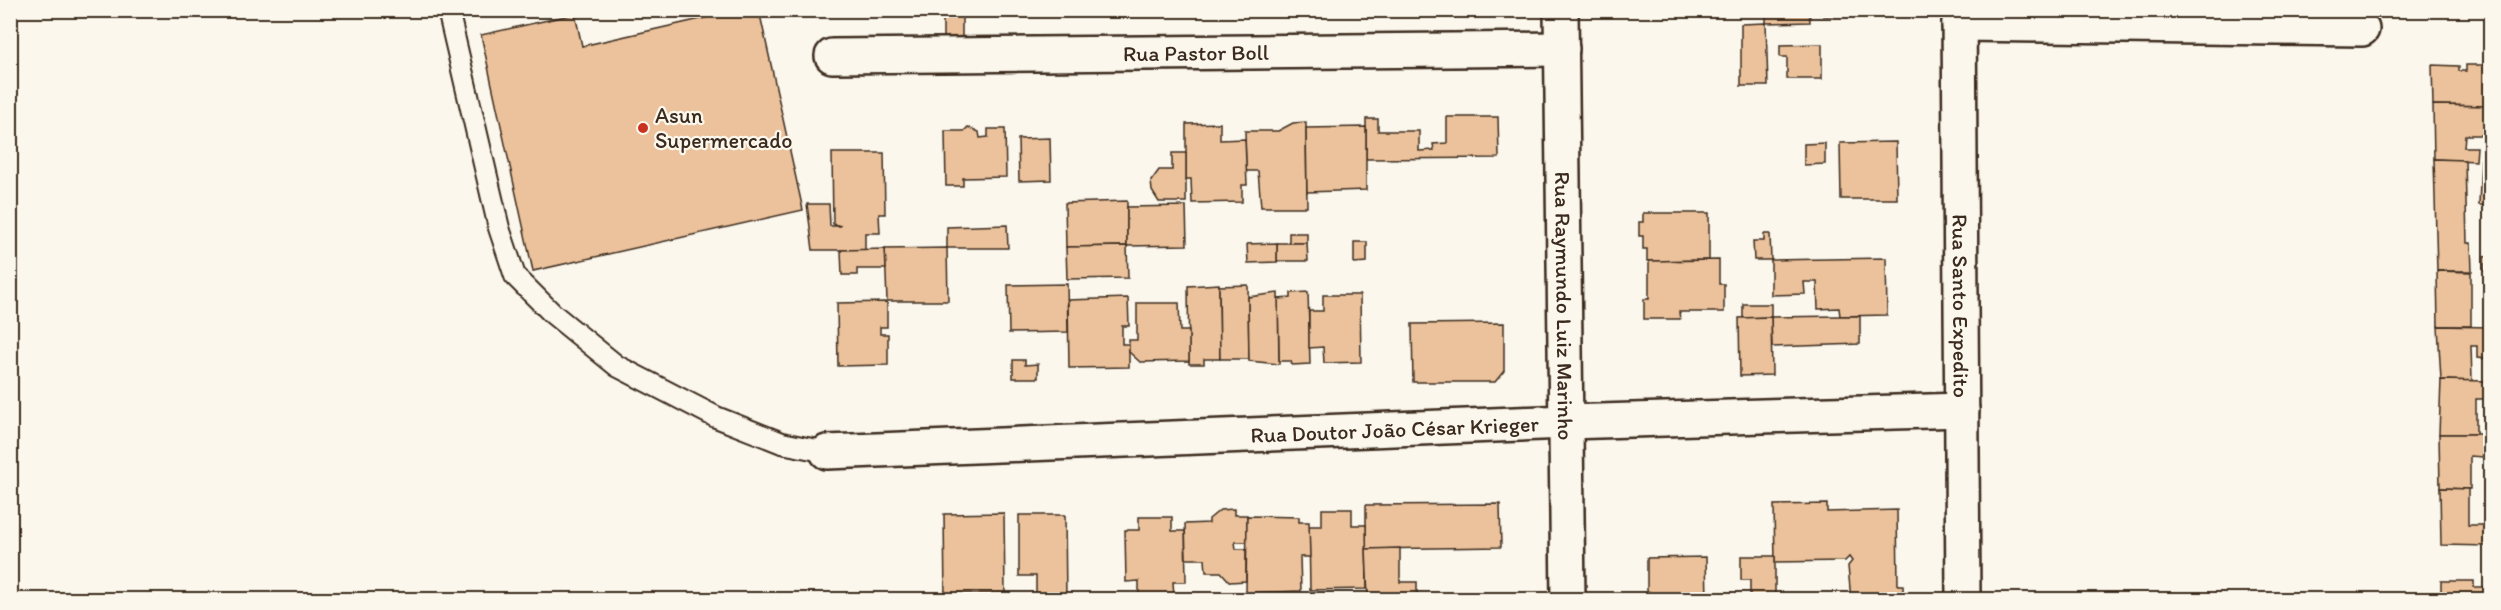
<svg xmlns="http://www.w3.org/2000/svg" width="2501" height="610" font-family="Itim,sans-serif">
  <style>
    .building { fill: #ebc29b; stroke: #3b2a1e; stroke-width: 1.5 }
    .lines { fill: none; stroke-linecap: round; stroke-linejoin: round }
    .lane-casing { stroke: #3b2a1e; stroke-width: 24 }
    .street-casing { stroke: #3b2a1e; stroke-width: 38 }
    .secondary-casing { stroke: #3b2a1e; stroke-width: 38 }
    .lane { stroke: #fbf7ec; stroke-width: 20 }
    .street { stroke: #fbf7ec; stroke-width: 33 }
    .secondary { stroke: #fbf7ec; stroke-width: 33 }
    .poi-dot { fill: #c8321e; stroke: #fbf7ec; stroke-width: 2 }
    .labels { text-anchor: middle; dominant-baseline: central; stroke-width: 4.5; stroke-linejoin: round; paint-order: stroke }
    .street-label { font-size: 22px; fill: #3b2a1e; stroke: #fbf7ec }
    .poi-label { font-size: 22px; fill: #3b2a1e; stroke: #fbf7ec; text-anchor: start }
  </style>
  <rect width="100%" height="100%" fill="#fbf7ec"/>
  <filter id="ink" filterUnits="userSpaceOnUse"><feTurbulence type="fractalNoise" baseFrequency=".0167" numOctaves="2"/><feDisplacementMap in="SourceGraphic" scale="12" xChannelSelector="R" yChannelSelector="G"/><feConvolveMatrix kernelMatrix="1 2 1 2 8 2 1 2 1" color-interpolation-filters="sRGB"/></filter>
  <g filter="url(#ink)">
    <g class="building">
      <polygon points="740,10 759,10 803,210 533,271 481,35 575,14 582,46"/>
      <polygon points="1766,10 1809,10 1810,22 1766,23"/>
      <polygon points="1823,10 1886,10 1886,15 1823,16"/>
      <polygon points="943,15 962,15 962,43 943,44"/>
      <polygon points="1766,23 1768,86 1741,86 1741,24"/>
      <polygon points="1822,44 1822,79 1787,79 1787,57 1780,57 1780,45"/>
      <polygon points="2485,59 2490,59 2490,106 2433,105 2432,65 2459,66 2459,71 2466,71 2466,65 2485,65"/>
      <polygon points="2433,105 2490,106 2490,135 2465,135 2464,147 2477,147 2476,161 2434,159"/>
      <polygon points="1447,117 1498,117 1499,158 1366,159 1366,119 1378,119 1378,131 1419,131 1419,151 1434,150 1433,144 1447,143"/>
      <polygon points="1306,122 1307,207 1261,207 1258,171 1246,171 1245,131 1278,131 1293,123"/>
      <polygon points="1220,123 1220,140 1245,139 1247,185 1242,185 1242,202 1192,203 1191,179 1186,179 1186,124"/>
      <polygon points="968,127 979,132 980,138 988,137 988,129 1005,129 1006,177 963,178 963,186 946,186 945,131 964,131"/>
      <polygon points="1366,127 1366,190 1307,192 1306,128"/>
      <polygon points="1050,138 1051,180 1019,181 1018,139"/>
      <polygon points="1896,142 1897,199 1841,199 1840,143"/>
      <polygon points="1825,143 1825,164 1804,165 1804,144"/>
      <polygon points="832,153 884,153 885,214 879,214 880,233 865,233 865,250 813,250 807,204 829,204 830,226 841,226 833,224"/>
      <polygon points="1172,153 1186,153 1186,202 1159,202 1152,191 1151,181 1159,170 1172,170"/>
      <polygon points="2434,159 2465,160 2467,243 2471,243 2472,271 2437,271"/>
      <polygon points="2481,160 2490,161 2490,206 2479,205"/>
      <polygon points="1127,201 1127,246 1066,247 1065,203"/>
      <polygon points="1186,206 1187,245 1127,246 1127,207"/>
      <polygon points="1643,213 1709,213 1709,260 1647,261 1647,249 1643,249 1643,236 1639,236 1639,222 1643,222"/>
      <polygon points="1007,225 1008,248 947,248 947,227"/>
      <polygon points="2490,229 2490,272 2486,272 2484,271 2484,257 2490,256"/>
      <rect x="1289" y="233" width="18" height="10"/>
      <polygon points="1764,234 1770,234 1771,260 1754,260 1753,241 1764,241"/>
      <polygon points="1354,242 1367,242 1367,262 1354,263"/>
      <polygon points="1277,243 1307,243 1308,261 1277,261"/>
      <polygon points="1277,243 1277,262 1248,263 1247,244"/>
      <polygon points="1127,246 1128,278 1067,279 1066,247"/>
      <polygon points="947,248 948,301 887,301 885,249"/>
      <polygon points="885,249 886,269 857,269 857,275 842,275 841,250"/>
      <polygon points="1886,258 1887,315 1840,316 1839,308 1818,309 1817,282 1804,282 1805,294 1771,295 1771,260"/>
      <polygon points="1719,260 1719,284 1724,284 1724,312 1679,312 1680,319 1644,319 1644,299 1649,299 1649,261"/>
      <polygon points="2437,271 2471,272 2471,326 2438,326"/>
      <rect x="2486" y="272" width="4" height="41"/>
      <polygon points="1067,284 1068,332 1009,333 1008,285"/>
      <polygon points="1219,284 1220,359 1204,359 1204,364 1189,364 1188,286"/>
      <polygon points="1248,285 1249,359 1220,359 1219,286"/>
      <polygon points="1308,292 1310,364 1292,365 1291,361 1279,361 1278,299 1291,298 1291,293"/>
      <polygon points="1278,293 1279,364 1249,361 1248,297"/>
      <polygon points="1323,295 1360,295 1361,362 1324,363 1323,347 1309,348 1309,311 1323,311"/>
      <polygon points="1128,298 1129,326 1122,326 1122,344 1129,344 1129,367 1069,368 1068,300"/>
      <polygon points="887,302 887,327 880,327 880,334 888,334 888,365 838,366 837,303"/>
      <polygon points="1137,303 1179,303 1180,331 1189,331 1189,361 1140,362 1129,352 1129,340 1137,340"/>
      <polygon points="1743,304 1771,304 1771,317 1743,318"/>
      <polygon points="1840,316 1860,316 1860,344 1772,347 1771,317"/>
      <polygon points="1771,317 1772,375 1740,376 1739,318"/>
      <polygon points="1504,323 1504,371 1495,382 1413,382 1412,324"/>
      <polygon points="2438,326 2490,327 2490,372 2488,372 2489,359 2477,358 2477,346 2471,346 2472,381 2441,380"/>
      <polygon points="1013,360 1025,360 1025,365 1038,364 1038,378 1013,378"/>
      <polygon points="2441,380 2487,381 2487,399 2476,399 2476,434 2439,434"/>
      <polygon points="2439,434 2483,434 2483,457 2470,456 2470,489 2440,488"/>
      <polygon points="2440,488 2468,489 2468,525 2490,525 2490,546 2441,545"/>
      <polygon points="1500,504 1501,547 1366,549 1366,505"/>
      <polygon points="1827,504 1827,512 1897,510 1898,585 1903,585 1903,600 1851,600 1848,566 1852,561 1849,557 1845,561 1775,562 1774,505"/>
      <polygon points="1234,509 1234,515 1247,515 1247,542 1235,542 1236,549 1246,549 1246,581 1230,582 1221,572 1206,572 1205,559 1186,559 1185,524 1209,523 1209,519 1220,510"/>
      <polygon points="1322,509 1352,509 1352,525 1366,525 1367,589 1310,590 1309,526 1322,526"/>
      <polygon points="1004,513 1005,594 955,594 955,600 945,600 944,514"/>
      <polygon points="1019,515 1065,515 1066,600 1036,600 1036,576 1019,576"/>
      <polygon points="1247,516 1299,517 1299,522 1309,522 1310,557 1300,557 1301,591 1246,593"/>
      <polygon points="1139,517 1172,517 1172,531 1185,531 1186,582 1173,582 1174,597 1139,598 1139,581 1126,582 1125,530 1139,530"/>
      <polygon points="2490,546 2490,600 2441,600 2441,581 2474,581 2474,587 2489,587"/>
      <polygon points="1400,548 1400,582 1417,582 1417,600 1368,600 1366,549"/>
      <polygon points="1741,556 1775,556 1775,600 1750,600 1750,580 1741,580"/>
      <polygon points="1706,557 1707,600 1651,600 1650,592 1647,591 1647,558"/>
    </g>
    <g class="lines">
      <g class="lane-casing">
        <polyline id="lane" points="448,10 499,228 515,276 553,314 617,366 716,417 782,443 827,452"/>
      </g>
      <g class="street-casing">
        <g id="street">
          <path id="s1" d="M1959,10L1963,600"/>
          <polyline points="1959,24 2362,29"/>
          <path id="s2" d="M832,56L1562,49"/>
          <path id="s3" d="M827,452L1567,422L1962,410"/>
        </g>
      </g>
      <g class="secondary-casing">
        <g id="secondary">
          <path id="s4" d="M1561,10L1568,600"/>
        </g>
      </g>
      <use href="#lane" class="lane"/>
      <use href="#street" class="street"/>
      <use href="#secondary" class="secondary"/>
    </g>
  </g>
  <circle class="poi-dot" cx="643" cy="128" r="6"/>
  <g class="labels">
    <g class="street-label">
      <text stroke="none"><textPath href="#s2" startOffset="364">Rua Pastor Boll</textPath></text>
      <text stroke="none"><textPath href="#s4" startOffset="296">Rua Raymundo Luiz Marinho</textPath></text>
      <text stroke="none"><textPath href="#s1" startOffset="296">Rua Santo Expedito</textPath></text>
      <text stroke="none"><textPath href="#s3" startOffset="568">Rua Doutor João César Krieger</textPath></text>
    </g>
    <g class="poi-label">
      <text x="655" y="115">Asun<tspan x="655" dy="25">Supermercado</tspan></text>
    </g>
  </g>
  <rect width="2501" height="610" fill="none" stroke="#fbf7ec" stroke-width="36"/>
  <rect x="18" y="18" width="2465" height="574" fill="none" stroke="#3b2a1e" stroke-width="2" filter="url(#ink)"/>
</svg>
